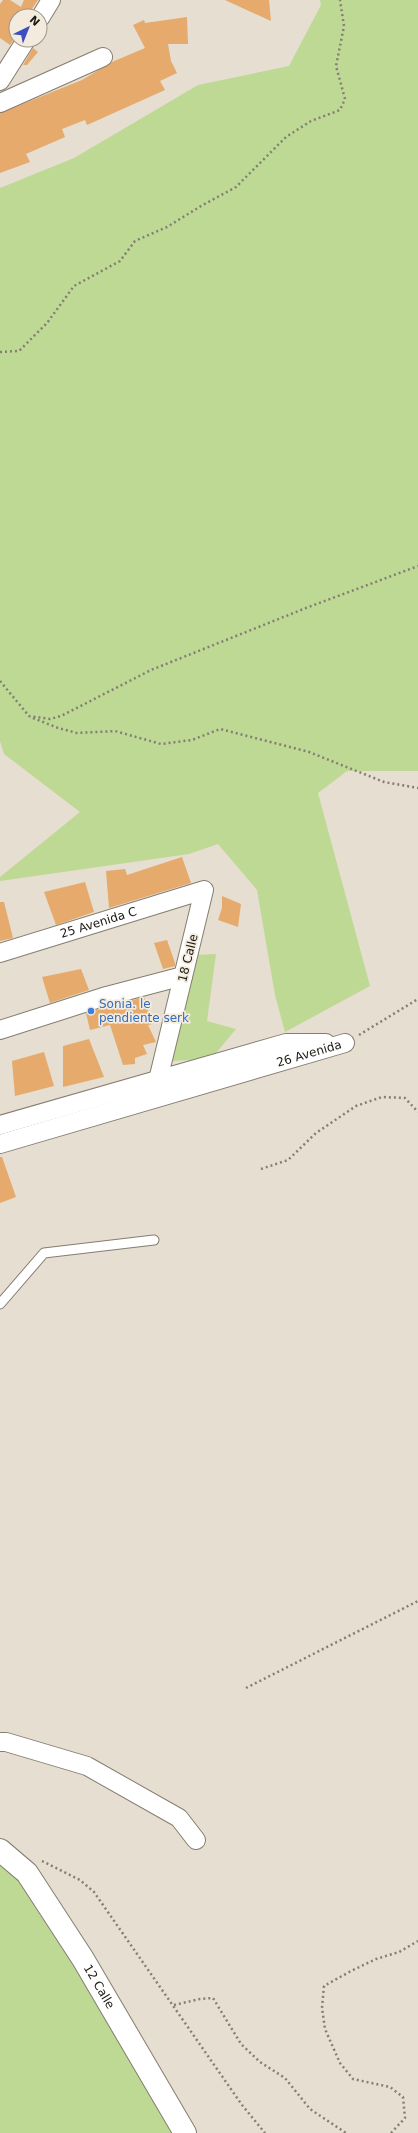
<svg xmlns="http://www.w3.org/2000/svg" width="418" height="2133" font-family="'DejaVu Sans',sans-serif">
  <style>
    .green { fill: #bed994 }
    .building { fill: #e5aa6c }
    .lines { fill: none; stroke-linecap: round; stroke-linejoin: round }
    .lane-casing { stroke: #857d70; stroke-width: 11 }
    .street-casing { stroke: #857d70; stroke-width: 20 }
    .secondary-casing { stroke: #857d70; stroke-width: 24 }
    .path { stroke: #847e75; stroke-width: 2.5; stroke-dasharray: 2 3; stroke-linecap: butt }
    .lane { stroke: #fff; stroke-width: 9 }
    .street { stroke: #fff; stroke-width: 18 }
    .secondary { stroke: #fff; stroke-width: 22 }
    .shop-dot { fill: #3f7fe0; stroke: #f3ebdd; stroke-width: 1.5 }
    .labels { text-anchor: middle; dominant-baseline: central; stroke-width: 3.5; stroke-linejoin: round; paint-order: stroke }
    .street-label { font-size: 12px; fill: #1d1a15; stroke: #f3ebdd }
    .shop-label { font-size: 12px; fill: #366cbe; stroke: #f3ebdd; text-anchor: start }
  </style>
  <rect width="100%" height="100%" fill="#e6ded0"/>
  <g class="green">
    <polygon points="320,0 418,0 418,771 347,771 318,793 370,986 285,1032 275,995 257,890 218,844 189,854 0,881 0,877 80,812 4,754 0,741 0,188 74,158 198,85 289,66 321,5"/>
    <polygon points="216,954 207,1021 236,1029 211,1059 171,1061 195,955"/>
    <polygon points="0,1859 24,1882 179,2133 0,2133"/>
  </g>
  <g class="building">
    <polygon points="3,0 10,0 21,7 24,0 38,0 29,13 30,16 16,16 16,36 10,45 0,38 0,4"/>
    <polygon points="225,0 269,0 271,21"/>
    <polygon points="187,17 188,44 168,44 171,61 177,73 160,81 165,90 87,125 85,120 62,129 65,137 26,154 30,162 0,173 0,113 82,80 112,62 145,48 133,25 144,20 145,23"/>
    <polygon points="33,48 38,52 27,65 23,65"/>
    <polygon points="182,857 191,883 109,908 106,871 125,869 127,875"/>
    <polygon points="85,882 94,912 56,925 44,892"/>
    <polygon points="222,896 241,904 238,927 218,920 222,908"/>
    <polygon points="0,902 4,902 13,938 0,941"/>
    <polygon points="167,940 175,963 175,966 163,969 154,943"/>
    <polygon points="81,969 89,990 50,1003 42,977"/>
    <polygon points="144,997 152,1024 148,1025 156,1042 143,1045 147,1054 135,1058 135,1064 123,1065 110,1025 90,1030 86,1013"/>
    <polygon points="89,1039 104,1077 63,1087 63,1046"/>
    <polygon points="44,1052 54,1086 15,1096 12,1061"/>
    <polygon points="0,1157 2,1157 16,1197 0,1203"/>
  </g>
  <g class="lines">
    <g class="lane-casing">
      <polyline id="lane" points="0,1304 44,1253 154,1240"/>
    </g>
    <g class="street-casing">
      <g id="street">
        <polyline points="40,18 51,0"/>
        <polyline points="0,81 26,40"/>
        <polyline points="0,103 103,57"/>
        <path id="s1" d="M0,953L204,890L158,1080"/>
        <polyline points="0,1030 103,997 183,976"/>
        <polyline points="0,1125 286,1043 326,1043"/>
        <path id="s2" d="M0,1144L345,1043"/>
        <polyline points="0,1742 6,1742 87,1766 179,1818 196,1840"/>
      </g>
    </g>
    <g class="secondary-casing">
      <g id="secondary">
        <path id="s3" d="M0,1850L27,1873L83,1959L185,2133"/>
      </g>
    </g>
    <g class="path">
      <polyline points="0,352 19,351 47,323 74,286 120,261 135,241 167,227 201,206 236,187 286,137 311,121 340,110 345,99 336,66 344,26 340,0"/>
      <polyline points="0,681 29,716 50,719 61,716 151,670 306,608 418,566"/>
      <polyline points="33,718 58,728 77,733 115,731 161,744 192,740 220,729 309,752 384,782 418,788"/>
      <polyline points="359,1035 418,999"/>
      <polyline points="261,1169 288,1160 316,1133 356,1106 382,1097 405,1098 418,1112"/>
      <polyline points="246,1688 418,1601"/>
      <polyline points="42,1861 80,1880 94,1892 242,2105 265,2133"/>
      <polyline points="174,2005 200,1999 213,1998 241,2044 260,2062 285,2078 310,2109 346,2133"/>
      <polyline points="391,2133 405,2118 403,2097 390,2087 353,2079 340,2063 325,2029 322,2008 324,1986 351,1971 376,1959 399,1952 418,1941"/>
    </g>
    <use href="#lane" class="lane"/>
    <use href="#street" class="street"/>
    <use href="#secondary" class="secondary"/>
  </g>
  <circle class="shop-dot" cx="91" cy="1011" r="4"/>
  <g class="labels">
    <g class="street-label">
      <text stroke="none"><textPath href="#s1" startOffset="103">25 Avenida C</textPath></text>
      <text transform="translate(188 958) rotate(-76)">18 Calle</text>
      <text stroke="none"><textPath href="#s2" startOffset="322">26 Avenida</textPath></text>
      <text stroke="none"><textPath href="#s3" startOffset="170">12 Calle</textPath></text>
    </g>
    <g class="shop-label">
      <text x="99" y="1004">Sonia. le<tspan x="99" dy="14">pendiente serk</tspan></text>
    </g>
  </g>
  <g transform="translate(28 28) rotate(43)"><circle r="19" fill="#f3ebdd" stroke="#9d978d"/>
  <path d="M0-3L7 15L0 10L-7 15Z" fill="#3c4ec1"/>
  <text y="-6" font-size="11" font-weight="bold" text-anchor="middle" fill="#1d1a15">N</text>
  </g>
</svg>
